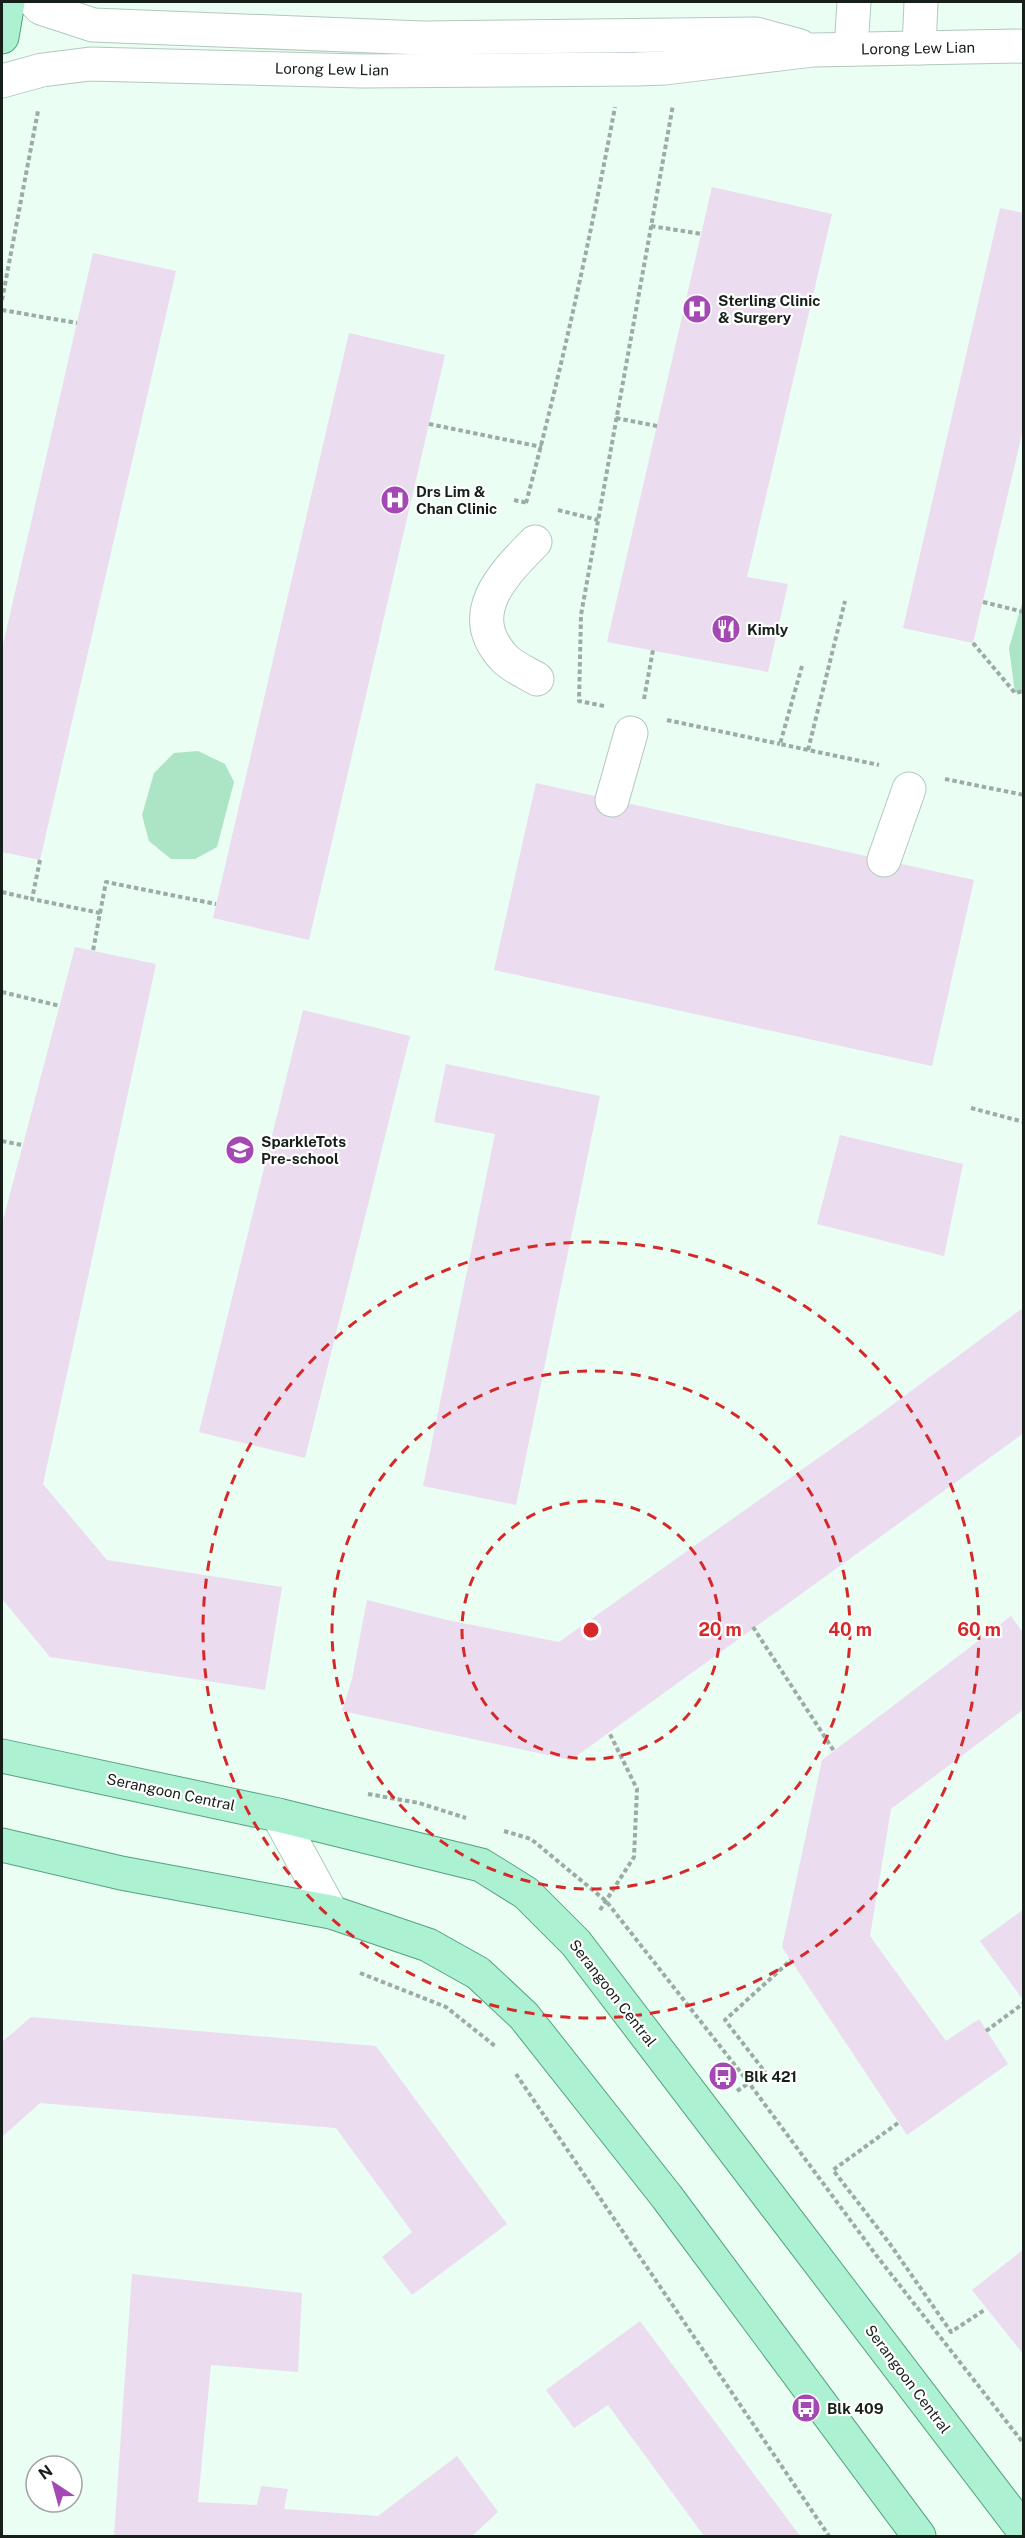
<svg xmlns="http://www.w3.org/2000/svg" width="1025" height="2538" font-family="'Public Sans',sans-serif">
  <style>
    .green { fill: #ace4c6 }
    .building { fill: #ecdcef }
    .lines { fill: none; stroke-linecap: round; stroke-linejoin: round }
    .minor-casing { stroke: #b2c9bc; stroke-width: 35 }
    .major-casing { stroke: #54a27d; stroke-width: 35 }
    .path { stroke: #9caca4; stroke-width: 4; stroke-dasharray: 4.5 3; stroke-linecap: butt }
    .minor { stroke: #fff; stroke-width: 33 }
    .major { stroke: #acf1d1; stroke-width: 33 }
    .ring { fill: none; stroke: #d62828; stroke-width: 3; stroke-dasharray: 10 8 }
    .labels { text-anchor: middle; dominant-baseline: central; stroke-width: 4.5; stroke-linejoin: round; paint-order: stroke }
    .street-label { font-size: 15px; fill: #161f1a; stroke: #fff }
    .poi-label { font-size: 15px; font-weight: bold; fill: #161f1a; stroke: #fff; text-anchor: start }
    .centre { fill: #d62828; stroke: #fff; stroke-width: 3 }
    .ring-label { font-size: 18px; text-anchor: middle; font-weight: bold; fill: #d62828; stroke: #fff; stroke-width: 4.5; stroke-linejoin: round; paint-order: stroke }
  </style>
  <rect width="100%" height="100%" fill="#eafef3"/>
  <g class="green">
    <polygon points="1023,600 1023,691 1015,693 1009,648"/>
    <polygon points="198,751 225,764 234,782 217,847 195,859 171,859 149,841 142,815 154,773 174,753"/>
  </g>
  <g class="building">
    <polygon points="712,187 832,214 747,577 788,584 768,672 607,642"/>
    <polygon points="1000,208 1024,213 1024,425 973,643 903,628"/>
    <polygon points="93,253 176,271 40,860 2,852 2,649"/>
    <polygon points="349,333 445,355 309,940 213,918"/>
    <polygon points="536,783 974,880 932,1066 494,970"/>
    <polygon points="75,947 156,964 43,1484 107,1560 282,1587 265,1690 50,1657 2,1599 2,1224"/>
    <polygon points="303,1010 410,1036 305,1458 199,1432"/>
    <polygon points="446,1064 600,1096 516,1505 423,1486 495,1134 434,1122"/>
    <polygon points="840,1135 963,1164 944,1256 817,1224"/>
    <polygon points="1024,1307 1024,1433 571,1760 342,1711 352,1679 367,1600 447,1620 559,1642 876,1417"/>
    <polygon points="1011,1616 1024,1634 1024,1709 891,1809 870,1936 946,2041 979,2019 1008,2064 907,2135 782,1947 822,1760"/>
    <polygon points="1024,1909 1024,2001 980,1941"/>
    <polygon points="31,2017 376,2046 507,2224 412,2295 382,2257 412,2232 336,2128 40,2103 2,2137 2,2042"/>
    <polygon points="1024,2249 1024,2355 972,2290"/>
    <polygon points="132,2274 302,2293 298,2372 211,2365 198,2502 257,2505 261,2486 288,2489 284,2509 378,2516 457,2456 498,2512 472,2536 114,2536"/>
    <polygon points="640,2321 800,2536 704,2536 608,2405 574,2428 546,2390"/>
  </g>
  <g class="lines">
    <g class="minor-casing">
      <g id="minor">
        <polyline points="35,2 41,8 93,25 422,38 756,34 800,46"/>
        <polyline points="919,48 921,2"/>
        <polyline points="851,49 854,2"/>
        <polyline points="2,81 42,70 90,64 361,71 637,69 665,68 813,50 1024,46"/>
        <path d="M535,542C502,575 463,615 505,659C513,667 527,673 537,679"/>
        <polyline points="612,800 631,733"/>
        <polyline points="884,860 909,789"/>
        <polyline points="278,1815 331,1912"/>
      </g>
    </g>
    <g class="major-casing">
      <g id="major">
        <polyline points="2,37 8,2"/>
        <polyline points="2,1756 278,1815 481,1865 526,1893 576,1943 1024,2531"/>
        <polyline points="2,1845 121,1873 331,1912 428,1945 478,1973 524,2016 667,2197 919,2536"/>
      </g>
    </g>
    <g class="path">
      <polyline points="651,226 702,234"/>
      <polyline points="2,300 38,111"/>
      <polyline points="2,310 77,323"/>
      <polyline points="616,418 657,426"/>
      <polyline points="429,424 542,447"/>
      <polyline points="514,500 528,503"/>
      <path d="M526,503C561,372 590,240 615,107"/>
      <polyline points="558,510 598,520"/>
      <polyline points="983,602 1024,612"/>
      <polyline points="973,643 1015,693 1024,691"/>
      <polyline points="802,666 780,744 879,765"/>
      <polyline points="644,699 653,650"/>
      <polyline points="604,706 579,701 581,615 673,105"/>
      <polyline points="667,720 780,744"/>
      <polyline points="808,750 845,601"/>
      <polyline points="945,779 1024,795"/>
      <polyline points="40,860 32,899 100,913 93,951"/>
      <polyline points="2,892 32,899"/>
      <polyline points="100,913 106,882 216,904"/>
      <polyline points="2,992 60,1006"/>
      <polyline points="971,1108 1024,1122"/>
      <polyline points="2,1141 22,1145"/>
      <polyline points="753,1627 834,1751"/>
      <polyline points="368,1794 419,1803 466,1818"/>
      <polyline points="504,1831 531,1839 606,1901 749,2083 876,2255 1024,2444"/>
      <polyline points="600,1910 634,1857 637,1789 609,1732"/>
      <polyline points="360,1973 446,2007 495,2046"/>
      <polyline points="986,2031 1024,2003"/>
      <polyline points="516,2074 829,2536"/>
      <polyline points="737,2091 765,2072 725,2020 791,1960"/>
      <polyline points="898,2123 833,2170 890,2244 951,2332 986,2309"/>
    </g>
    <use href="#minor" class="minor"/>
    <use href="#major" class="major"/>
  </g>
  <g class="ring">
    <circle cx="591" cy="1630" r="129"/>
    <circle cx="591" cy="1630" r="259"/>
    <circle cx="591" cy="1630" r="388"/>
  </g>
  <defs>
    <g id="hospital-disc" transform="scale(1.5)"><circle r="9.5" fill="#a449b4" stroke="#fff"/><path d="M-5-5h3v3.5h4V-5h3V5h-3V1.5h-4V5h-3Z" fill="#fff"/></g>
    <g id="restaurant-disc" transform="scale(1.5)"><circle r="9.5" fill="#a449b4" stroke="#fff"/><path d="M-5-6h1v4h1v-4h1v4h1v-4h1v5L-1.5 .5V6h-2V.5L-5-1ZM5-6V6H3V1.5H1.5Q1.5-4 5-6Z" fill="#fff"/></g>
    <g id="school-disc" transform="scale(1.5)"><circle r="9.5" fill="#a449b4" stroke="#fff"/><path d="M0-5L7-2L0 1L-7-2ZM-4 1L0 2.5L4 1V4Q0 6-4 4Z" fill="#fff"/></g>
    <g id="bus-disc" transform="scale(1.5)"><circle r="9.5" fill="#a449b4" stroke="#fff"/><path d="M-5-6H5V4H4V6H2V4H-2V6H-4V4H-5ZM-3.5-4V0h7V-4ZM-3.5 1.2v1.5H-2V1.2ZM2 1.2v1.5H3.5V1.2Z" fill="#fff"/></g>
  </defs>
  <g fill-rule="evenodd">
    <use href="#hospital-disc" x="697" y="309"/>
    <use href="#hospital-disc" x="395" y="500"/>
    <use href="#restaurant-disc" x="726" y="629"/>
    <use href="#school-disc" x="240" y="1150"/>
    <use href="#bus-disc" x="723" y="2076"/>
    <use href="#bus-disc" x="806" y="2408"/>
  </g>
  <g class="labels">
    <g class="street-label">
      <text transform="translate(918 48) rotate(-1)">Lorong Lew Lian</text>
      <text transform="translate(332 69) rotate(1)">Lorong Lew Lian</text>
      <text transform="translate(171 1792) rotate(12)">Serangoon Central</text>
      <text transform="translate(613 1993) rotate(52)">Serangoon Central</text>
      <text transform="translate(908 2379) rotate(53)">Serangoon Central</text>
    </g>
    <g class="poi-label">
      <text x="718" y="300">Sterling Clinic<tspan x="718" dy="17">&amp; Surgery</tspan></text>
      <text x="416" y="491">Drs Lim &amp;<tspan x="416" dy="17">Chan Clinic</tspan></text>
      <text x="747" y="629">Kimly</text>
      <text x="261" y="1141">SparkleTots<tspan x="261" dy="17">Pre-school</tspan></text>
      <text x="744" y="2076">Blk 421</text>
      <text x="827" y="2408">Blk 409</text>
    </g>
  </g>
  <circle cx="591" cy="1630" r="9" class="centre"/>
  <g class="ring-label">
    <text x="720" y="1636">20 m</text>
    <text x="850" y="1636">40 m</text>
    <text x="979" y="1636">60 m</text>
  </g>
  <rect width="1025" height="2538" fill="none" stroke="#161f1a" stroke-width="6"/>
  <g transform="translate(54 2484) rotate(324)"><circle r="28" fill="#ffffff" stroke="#a2a5a3" stroke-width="1.5"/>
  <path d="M0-4.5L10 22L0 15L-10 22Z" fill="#a449b4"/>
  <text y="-9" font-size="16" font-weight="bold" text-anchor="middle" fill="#161f1a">N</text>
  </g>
</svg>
